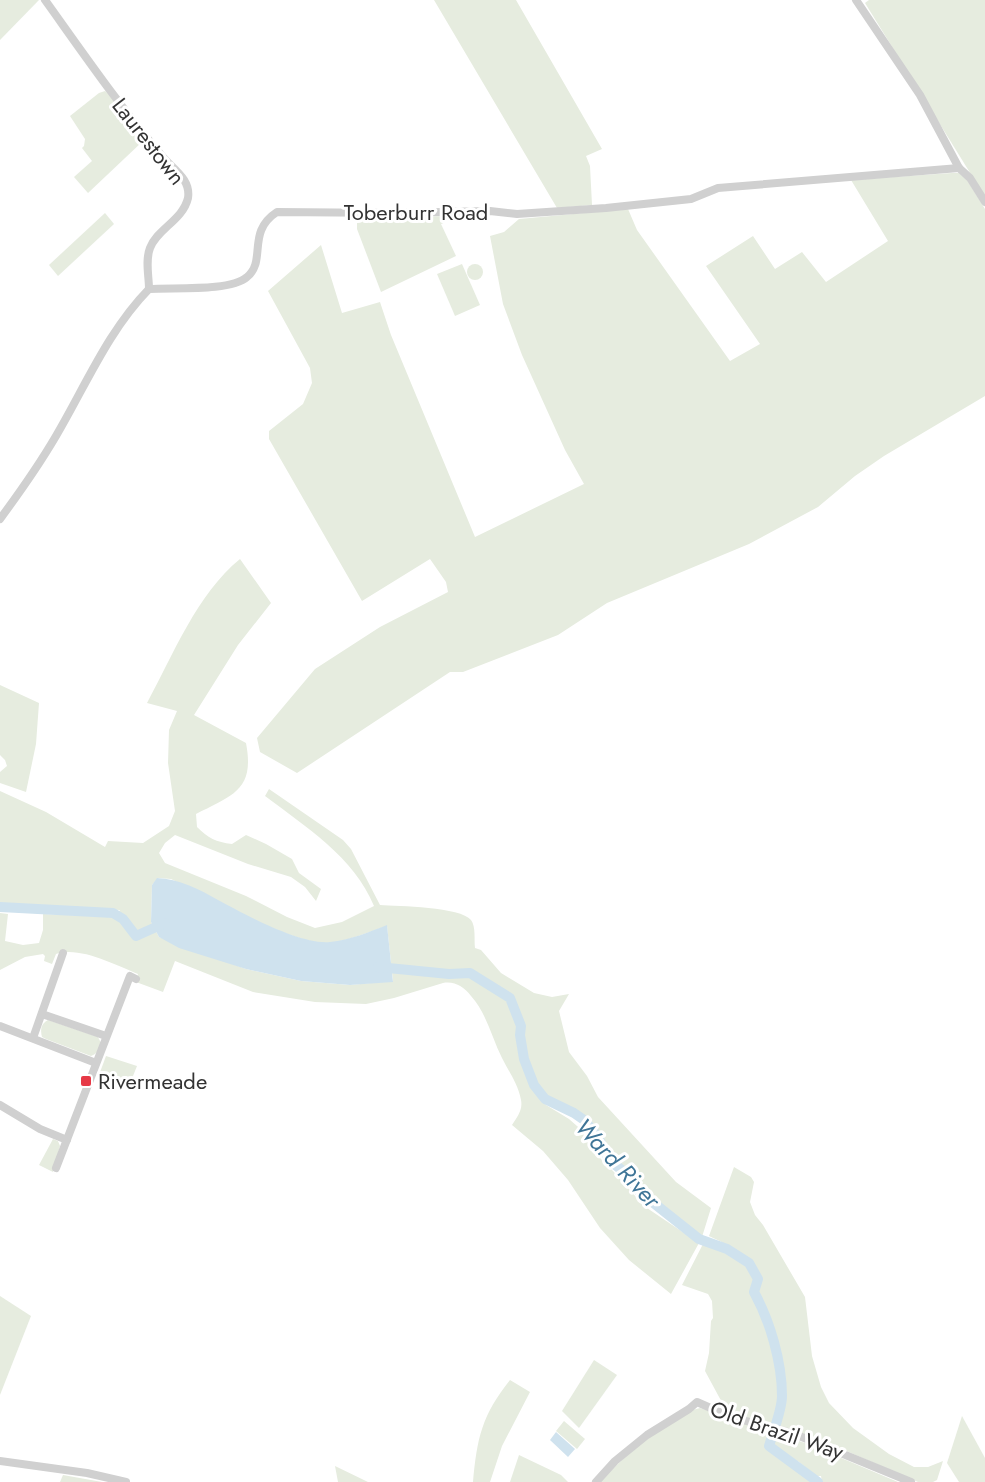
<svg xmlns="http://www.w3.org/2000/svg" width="985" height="1482" font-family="Jost,sans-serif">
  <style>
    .green { fill: #e6ecdf; fill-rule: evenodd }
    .water { fill: #cfe2ee }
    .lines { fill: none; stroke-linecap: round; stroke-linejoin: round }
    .river { stroke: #cfe2ee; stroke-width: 10 }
    .minor { stroke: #d0d0d0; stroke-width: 8 }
    .poi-dot { fill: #e63946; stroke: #fff; stroke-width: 2 }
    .labels { text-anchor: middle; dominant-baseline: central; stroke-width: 6; stroke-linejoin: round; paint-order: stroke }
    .street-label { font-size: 22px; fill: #333; stroke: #fff }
    .poi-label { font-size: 22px; fill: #333; stroke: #fff; text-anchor: start }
    .water-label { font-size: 24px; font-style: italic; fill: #3f7597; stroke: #fff }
  </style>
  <rect width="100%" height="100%" fill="#fff"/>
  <g class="green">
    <polygon points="0,0 39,0 0,40"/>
    <polygon points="434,0 516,0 602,149 586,156 590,166 592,205 557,208"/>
    <polygon points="869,0 985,0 985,197 865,3"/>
    <polygon points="105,91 110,95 143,141 88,193 74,177 92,161 82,148 84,146 85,139 70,116 99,93"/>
    <polygon points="952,173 959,173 967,180 985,209 985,396 884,456 855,476 818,507 749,544 607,603 558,635 463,672 450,672 297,773 260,752 257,738 315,669 380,627 448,592 446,582 430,559 362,601 269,439 269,431 303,404 312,383 310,368 268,291 321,245 342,313 380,302 391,335 475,537 584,484 565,450 522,355 503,304 490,236 504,232 519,219 628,209 637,230 730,361 760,344 706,266 753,236 775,269 802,252 826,282 888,241 851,180"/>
    <polygon points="105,213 114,224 58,276 49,265"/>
    <polygon points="445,216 446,222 441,224 456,256 381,292 357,229 357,219"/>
    <circle cx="475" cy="272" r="8"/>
    <polygon points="462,264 480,305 455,316 437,274"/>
    <path d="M240,559L271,603L238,645L194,715L246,743C255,790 233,795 196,814L197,827C208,838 216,842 232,844L246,835L266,844L292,859L299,873L321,889L316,901L305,887L291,877L248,864L175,835L165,843L159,853L165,863L246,896L287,917L315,928L342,922L374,906C354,857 306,827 265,796L269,789L343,840L351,849L380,905C398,906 461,907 471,920C476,927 474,939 475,948L481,950L501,973L534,993L552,997L569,994L559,1011L569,1052L587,1076L598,1097L676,1182L711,1208L702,1237L666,1208L642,1193L623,1169L611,1160L605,1152L592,1127L564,1105L546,1097L537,1085L526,1053L520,1055L532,1087L546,1105L569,1119L585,1133L599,1157L613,1171L644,1206L699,1243L671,1294L629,1260L600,1228L568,1180L543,1151L512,1125C517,1117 523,1110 521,1100C518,1084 509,1072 502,1058C492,1038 486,1012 471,996C464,987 455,981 443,983L394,998L366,1004L315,1002L253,992L175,961L163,992L136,982L138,974C115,965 80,946 56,954L52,964L44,961L45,956L43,954L25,957L0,970V913L8,914L5,941L23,945L39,943L43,930V914L115,917L120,910L0,905V791L46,812L105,847L108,841L143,843L169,826L175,811L168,763L169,730L177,711L147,703C173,655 197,594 240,559ZM158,878L171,879C205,895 295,946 329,943C349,941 368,932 387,926L393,981L350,985L301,981L246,969L159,937L151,922L152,885Z"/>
    <polygon points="0,685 39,703 36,744 26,792 0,783 0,772 7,766 5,760 0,755"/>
    <path d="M48,1020L98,1037L101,1043C100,1049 97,1054 91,1056L46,1039L42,1037C40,1029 41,1024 48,1020Z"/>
    <polygon points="106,1056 137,1066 129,1086 99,1075"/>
    <polygon points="53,1139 58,1141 60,1146 53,1172 39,1165"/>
    <path d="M734,1167L751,1177L754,1182L750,1202L755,1215L763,1225L805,1297L812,1356L821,1387L829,1403L853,1428L889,1454L914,1467H928L943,1461L937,1480L933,1482H918L835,1446L777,1427L785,1398L783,1365L777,1337L766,1307L758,1294L761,1276C746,1255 733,1247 709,1236Z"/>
    <path d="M704,1242C728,1251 744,1257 757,1279L752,1293L762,1309L777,1366L781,1397L772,1425L740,1416L725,1408L705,1371L709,1353L711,1321L713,1318L712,1301L708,1294L682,1285Z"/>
    <polygon points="0,1296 31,1316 0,1395"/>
    <polygon points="594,1360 617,1375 579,1428 562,1411"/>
    <path d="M510,1380L530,1392L502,1446L490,1482H473C477,1438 482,1415 510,1380Z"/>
    <path d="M700,1408L770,1432L768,1447C782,1461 800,1470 815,1482H600C620,1460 672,1413 700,1408Z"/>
    <polygon points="962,1416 985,1458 985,1482 959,1482 947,1463"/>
    <polygon points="564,1421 585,1439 577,1449 556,1431"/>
    <polygon points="775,1433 808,1444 898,1482 822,1482 821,1476 816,1476 799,1462 774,1447 772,1444"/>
    <polygon points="519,1455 561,1475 568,1482 510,1482"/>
    <polygon points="335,1466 368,1482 338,1482"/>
    <polygon points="63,1475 102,1482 60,1482"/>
  </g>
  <g class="water">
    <path d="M157,878C179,879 199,889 218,900C244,914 300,945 330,942C350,940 369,932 387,925L393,982L350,985L301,981L246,969L179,948L159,937L151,922L152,885Z"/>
    <polygon points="556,1432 575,1449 568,1457 550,1440"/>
  </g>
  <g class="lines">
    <g class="river">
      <polyline points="0,907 113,913 123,919 136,936 165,923"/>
      <path d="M378,967L449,974L470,973L510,998L521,1026L520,1035L524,1059L534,1085L545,1099L574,1113L584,1120L598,1137L609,1160L623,1171L641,1193L699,1239L727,1249L749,1263L758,1279L754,1292C770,1321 782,1362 782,1396C782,1410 773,1432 769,1446L818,1482"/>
    </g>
    <g class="minor">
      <path d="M45,0C83,53 120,107 163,157C173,169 191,179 188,198C183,220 157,229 150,248C145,261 149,276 149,289"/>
      <polyline points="856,0 920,95 959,168 970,178 985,202"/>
      <path d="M0,519C20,492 39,465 56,436C86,385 108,331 149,289C172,287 230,292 247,277C267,261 246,232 277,212L395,213L490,211L517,214L606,208L691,199L718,188L959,168"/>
      <polyline points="42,1014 106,1036"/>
      <polyline points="0,1026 96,1063"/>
      <polyline points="33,1038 63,953"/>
      <polyline points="0,1105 40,1129 67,1140"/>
      <polyline points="56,1168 130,976 136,979"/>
      <polyline points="0,1461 87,1473 126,1482"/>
      <polyline points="596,1482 615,1461 647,1435 689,1409 697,1402 731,1417 792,1433 911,1482"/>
    </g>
  </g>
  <rect class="poi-dot" x="80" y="1075" width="12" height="12" rx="3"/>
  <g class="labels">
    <g class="street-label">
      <text transform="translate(149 141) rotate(52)">Laurestown</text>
      <text x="416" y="212">Toberburr Road</text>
      <text transform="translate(777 1430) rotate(19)">Old Brazil Way</text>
    </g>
    <g class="poi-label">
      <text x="98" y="1081">Rivermeade</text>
    </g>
    <g class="water-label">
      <text transform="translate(618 1163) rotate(47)">Ward River</text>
    </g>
  </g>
</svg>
